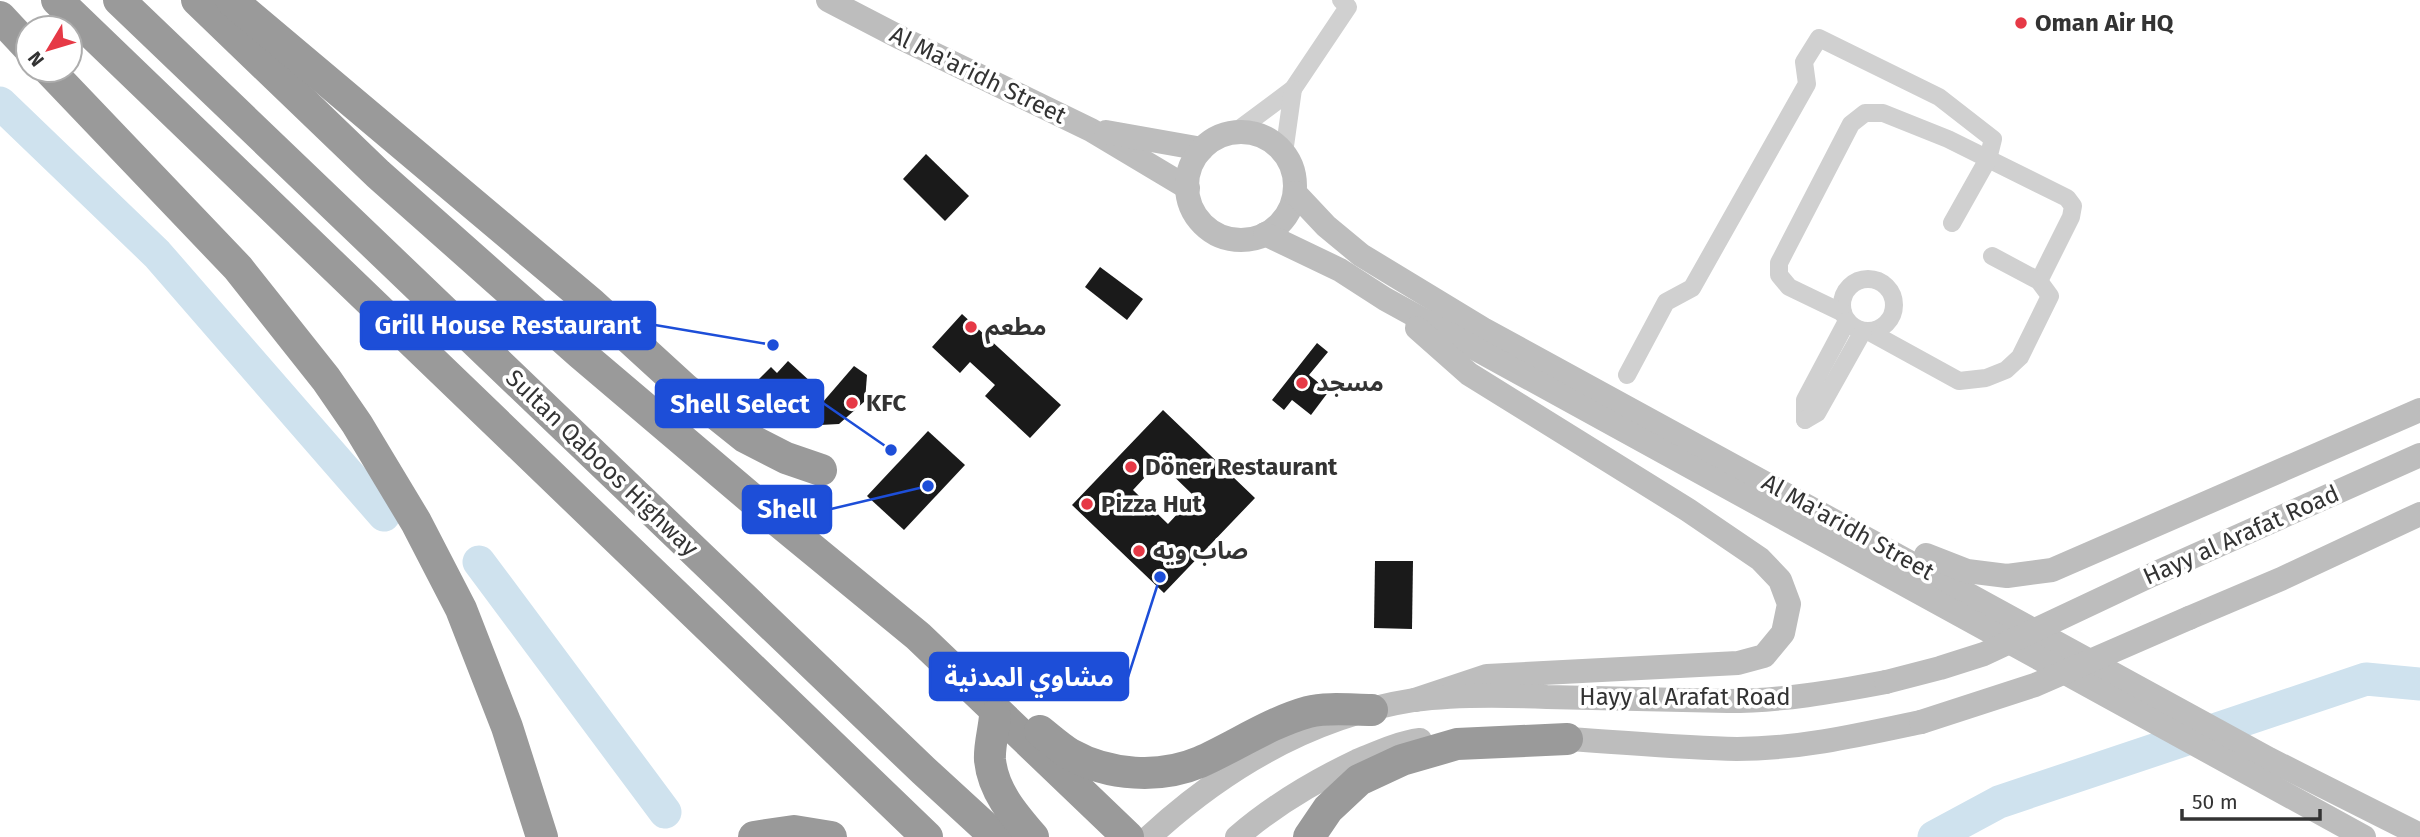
<svg xmlns="http://www.w3.org/2000/svg" width="2420" height="837" font-family="'Fira Sans','Noto Sans Arabic',sans-serif">
  <style>
    .lines { fill: none; stroke-linecap: round; stroke-linejoin: round }
    .river { stroke: #cfe2ee; stroke-width: 33 }
    .building { fill: #1a1a1a; fill-rule: evenodd }
    .street { stroke: #d0d0d0; stroke-width: 18 }
    .secondary { stroke: #bdbdbd; stroke-width: 24 }
    .highway { stroke: #9a9a9a; stroke-width: 32 }
    .secondary-bridge { stroke: #bdbdbd; stroke-width: 24 }
    .poi-dot { fill: #e63946; stroke: #fff; stroke-width: 2.5 }
    .labels { text-anchor: middle; dominant-baseline: central; stroke-width: 7; stroke-linejoin: round; paint-order: stroke }
    .poi-label { font-size: 24px; font-weight: bold; fill: #333; stroke: #fff; text-anchor: start }
    .street-label { font-size: 24px; fill: #333; stroke: #fff }
    .leader { fill: none; stroke: #1d4ed8; stroke-width: 2.5 }
    .callout-dot { fill: #1d4ed8; stroke: #fff; stroke-width: 2.5 }
    .callout { fill: #1d4ed8; stroke: #1d4ed8; stroke-width: 2.5 }
    .callout-label { font-size: 26px; text-anchor: middle; font-weight: bold; fill: #fff }
  </style>
  <rect width="100%" height="100%" fill="#fff"/>
  <g class="lines">
    <g class="river">
      <polyline points="0,103 157,254 384,515"/>
      <polyline points="479,562 665,812"/>
      <polyline points="1934,837 1999,802 2366,679 2420,684"/>
    </g>
  </g>
  <g class="building">
    <polygon points="926,154 969,196 945,221 903,179"/>
    <polygon points="1100,267 1143,299 1127,320 1085,287"/>
    <polygon points="962,314 1061,405 1030,438 985,396 995,385 970,362 960,373 932,347"/>
    <polygon points="1317,343 1328,352 1309,375 1329,391 1311,415 1292,400 1284,410 1272,400"/>
    <polygon points="788,361 812,383 785,410 756,382 771,367 777,373"/>
    <polygon points="854,366 867,375 865,401 839,424 820,425 810,417"/>
    <path d="M1163,410L1255,498L1164,593L1072,505ZM1159,462L1194,496L1168,524L1133,490Z"/>
    <polygon points="928,431 965,465 904,530 867,496"/>
    <polygon points="1375,561 1413,561 1412,629 1374,628"/>
  </g>
  <g class="lines">
    <g class="street">
      <polyline points="1234,133 1293,89 1348,7 1341,0"/>
      <polyline points="1284,153 1293,89"/>
      <circle cx="1868" cy="305" r="26"/>
      <polyline points="1843,313 1789,287 1779,275 1779,263 1851,124 1865,113 1883,113 1948,139 2067,198 2073,206 2071,217 2039,281"/>
      <polyline points="1868,331 1959,381 1986,378 2006,370 2020,357 2050,296 2039,281 1992,256"/>
      <polyline points="1627,375 1666,302 1692,288 1807,84 1804,62 1819,38 1939,97 1993,139 1988,159 1952,223"/>
      <polyline points="1805,420 1805,400 1847,321"/>
      <polyline points="1805,420 1817,413 1863,331"/>
    </g>
    <g class="secondary">
      <polyline points="828,0 901,38 1091,130 1188,188"/>
      <polyline points="1106,132 1202,149"/>
      <circle cx="1241" cy="186" r="54"/>
      <polyline points="1295,193 1326,226 1361,255 1483,329 2269,759 2420,835"/>
      <polyline points="1265,234 1340,270 1385,299 2364,837"/>
      <polyline points="1926,555 1967,571 2007,576 2052,570 2420,410"/>
      <polyline points="2154,574 2420,455"/>
      <polyline points="2189,618 2281,579 2420,514"/>
      <polyline points="1415,700 1487,676 1738,663 1764,656 1783,633 1789,604 1780,580 1760,559 1688,510 1469,374 1417,328"/>
      <path d="M1550,738C1612,741 1674,748 1737,749C1799,749 1860,735 1921,722"/>
      <path d="M1149,837C1224,768 1312,716 1414,700C1458,694 1503,695 1547,697C1607,698 1667,700 1728,701C1781,701 1833,692 1886,682"/>
      <path d="M1237,837C1274,805 1313,782 1357,761C1377,753 1398,743 1420,740"/>
    </g>
    <g class="highway">
      <polyline points="57,0 927,837"/>
      <polyline points="119,0 924,771 996,837"/>
      <polyline points="197,0 378,174 581,354 766,511 918,636 1128,837"/>
      <polyline points="231,0 592,304 685,389 745,437 786,458 821,470"/>
      <polyline points="0,17 28,47"/>
      <polyline points="49,70 238,268 326,379 357,424 416,522 461,609 507,727 542,837"/>
      <path d="M995,716C994,730 989,746 990,760C993,791 1014,815 1033,837"/>
      <path d="M1040,731C1050,739 1060,748 1070,754C1109,776 1160,779 1200,762C1236,746 1269,723 1308,712C1327,707 1352,710 1372,710"/>
      <polyline points="754,837 794,831 831,837"/>
      <polyline points="1309,837 1328,809 1359,780 1402,760 1457,744 1567,739"/>
    </g>
    <g class="secondary-bridge">
      <polyline points="1886,682 1940,668 1984,654 2154,574"/>
      <polyline points="1921,722 2035,685 2189,618"/>
    </g>
  </g>
  <g class="poi-dot">
    <circle cx="2021" cy="23" r="7"/>
    <circle cx="971" cy="327" r="7"/>
    <circle cx="1302" cy="383" r="7"/>
    <circle cx="852" cy="403" r="7"/>
    <circle cx="1131" cy="467" r="7"/>
    <circle cx="1087" cy="504" r="7"/>
    <circle cx="1139" cy="551" r="7"/>
  </g>
  <g class="labels">
    <g class="poi-label">
      <text x="2035" y="23">Oman Air HQ</text>
      <text x="985" y="327">مطعم</text>
      <text x="1316" y="383">مسجد</text>
      <text x="866" y="403">KFC</text>
      <text x="1145" y="467">Döner Restaurant</text>
      <text x="1101" y="504">Pizza Hut</text>
      <text x="1153" y="551">صاب ويه</text>
    </g>
    <g class="street-label">
      <text transform="translate(978 75) rotate(26)">Al Ma'aridh Street</text>
      <text transform="translate(602 463) rotate(44)">Sultan Qaboos Highway</text>
      <text transform="translate(1848 527) rotate(29)">Al Ma'aridh Street</text>
      <text transform="translate(2241 535) rotate(-24)">Hayy al Arafat Road</text>
      <text x="1685" y="697">Hayy al Arafat Road</text>
    </g>
  </g>
  <path class="leader" d="M773 345L655 325M891 450L823 403M928 486L831 509M1160 577L1128 677"/>
  <g class="callout-dot">
    <circle cx="773" cy="345" r="7"/>
    <circle cx="891" cy="450" r="7"/>
    <circle cx="928" cy="486" r="7"/>
    <circle cx="1160" cy="577" r="7"/>
  </g>
  <g class="callout">
    <rect x="361" y="302" width="294" height="47" rx="7"/>
    <rect x="656" y="380" width="167" height="47" rx="7"/>
    <rect x="743" y="486" width="88" height="47" rx="7"/>
    <rect x="930" y="653" width="198" height="47" rx="7"/>
  </g>
  <g class="callout-label">
    <text x="508" y="334">Grill House Restaurant</text>
    <text x="740" y="413">Shell Select</text>
    <text x="787" y="518">Shell</text>
    <text x="1029" y="686">مشاوي المدنية</text>
  </g>
  <g transform="translate(49 49) rotate(232)"><circle r="33" fill="#ffffff" stroke="#adadad" stroke-width="2"/>
  <path d="M0-5L12 26L0 18L-12 26Z" fill="#e63946"/>
  <text y="-10" font-size="19" font-weight="bold" text-anchor="middle" fill="#333333">N</text>
  </g>
  <path d="M2182 809v10h138v-10" fill="none" stroke="#333333" stroke-width="3.5"/>
  <text x="2192" y="809" font-size="21" fill="#333333" stroke="#ffffff" stroke-width="5" paint-order="stroke">50 m</text>
</svg>
